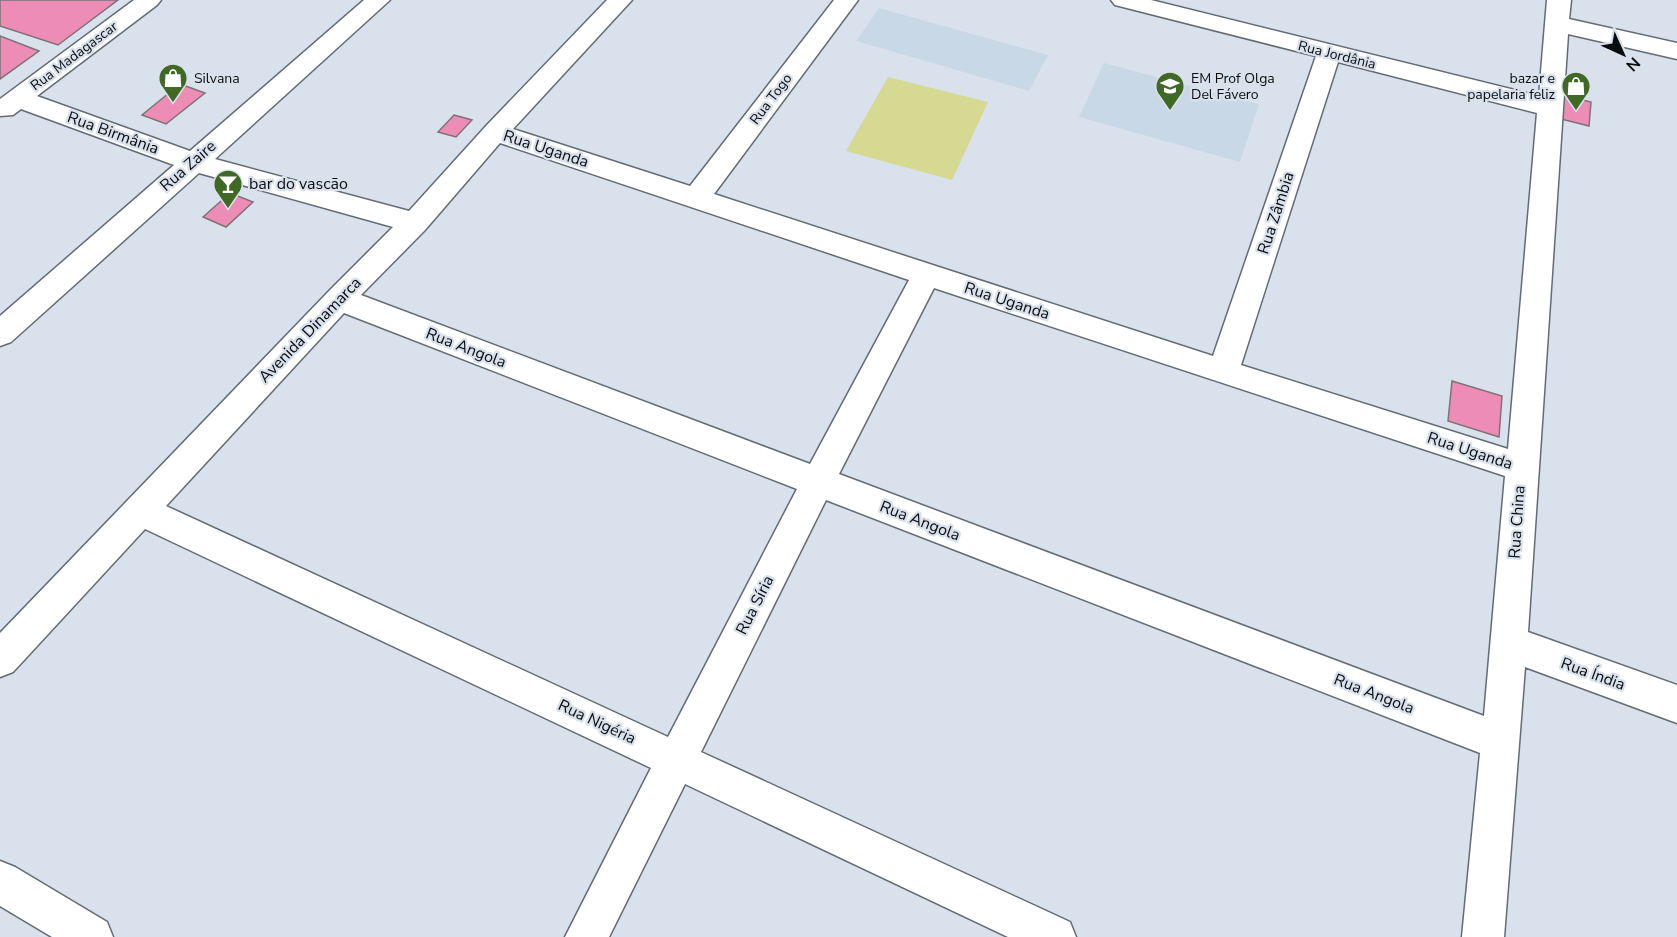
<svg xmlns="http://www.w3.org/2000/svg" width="1677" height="937" font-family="'Nunito Sans',sans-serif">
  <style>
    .built { fill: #c9d8e7 }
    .green { fill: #d5d991 }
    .building { fill: #ed8db6; stroke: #7e7276; stroke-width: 1.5 }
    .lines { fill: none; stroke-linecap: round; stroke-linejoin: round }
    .minor-casing { stroke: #636b73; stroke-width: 3 }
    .minor { fill: #fff; fill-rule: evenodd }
    .labels { text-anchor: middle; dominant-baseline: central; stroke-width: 4.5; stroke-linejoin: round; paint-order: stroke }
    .far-street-label { font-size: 14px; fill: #0a0d10; stroke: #d9e2ec }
    .far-poi-label { font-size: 14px; fill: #0a0d10; stroke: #d9e2ec; text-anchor: start }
    .street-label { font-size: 16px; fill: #0a0d10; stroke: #d9e2ec }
    .poi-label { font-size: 16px; fill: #0a0d10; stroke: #d9e2ec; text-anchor: start }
  </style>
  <rect width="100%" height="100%" fill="#d9e2ec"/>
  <g class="built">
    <polygon points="879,8 1048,55 1029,91 856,41"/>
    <polygon points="1104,63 1259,104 1240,162 1079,117"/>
  </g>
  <polygon class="green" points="888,77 988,102 952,180 846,151"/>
  <g class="building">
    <polygon points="0,0 118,0 58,45 0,26"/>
    <polygon points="0,36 39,51 0,79"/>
    <polygon points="180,84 205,93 166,124 142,115"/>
    <polygon points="1563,95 1591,102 1589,126 1561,119"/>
    <polygon points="454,115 472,120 456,137 438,132"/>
    <polygon points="230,193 253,202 226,227 203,217"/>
    <polygon points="1452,381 1502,396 1499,437 1448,421"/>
  </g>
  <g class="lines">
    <g class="minor-casing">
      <g id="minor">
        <path d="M134,0H161L157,5L37,96L190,151L364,0H390L215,159L409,211L486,126L607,0H632L513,129L690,186L834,0H858L714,194L1213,356L1316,56L1115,5L1111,0H1151L1539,96L1547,0H1571L1569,19L1677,43V59L1568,34L1528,632L1677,685V723L1525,667L1504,937H1462L1480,753L826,500L701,752L1070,922L1076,937H1008L685,784L609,937H565L651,768L145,529L13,672L0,677V633L329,291L393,227L199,173L11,342L0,346V316L174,165L21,109L13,115L0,116V99ZM1338,62L1537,113L1508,449L1241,365ZM500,143L909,280L810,464L361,295L425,230ZM934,288L1505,476L1484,716L839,474ZM344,313L797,489L668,737L166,506Z"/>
        <polygon points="0,861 15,867 107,922 113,937 52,937 0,906"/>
      </g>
    </g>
    <use href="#minor" class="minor"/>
  </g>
  <defs>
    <g id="shop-pin" transform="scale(1.5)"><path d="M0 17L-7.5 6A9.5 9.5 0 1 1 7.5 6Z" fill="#3f6925" stroke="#d9e2ec"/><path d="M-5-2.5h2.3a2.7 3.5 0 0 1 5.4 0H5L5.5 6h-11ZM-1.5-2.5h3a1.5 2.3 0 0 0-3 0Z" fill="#fff"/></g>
    <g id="school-pin" transform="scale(1.5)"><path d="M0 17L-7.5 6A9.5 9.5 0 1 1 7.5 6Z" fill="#3f6925" stroke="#d9e2ec"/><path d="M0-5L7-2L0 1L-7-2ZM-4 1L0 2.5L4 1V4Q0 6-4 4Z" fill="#fff"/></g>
    <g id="bar-pin" transform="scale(1.5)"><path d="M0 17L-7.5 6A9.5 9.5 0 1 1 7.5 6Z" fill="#3f6925" stroke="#d9e2ec"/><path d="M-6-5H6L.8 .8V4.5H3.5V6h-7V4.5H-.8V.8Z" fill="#fff"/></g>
  </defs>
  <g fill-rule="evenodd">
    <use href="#shop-pin" x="173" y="78"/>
    <use href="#school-pin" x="1170" y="86"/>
    <use href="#shop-pin" x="1576" y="86"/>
    <use href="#bar-pin" x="228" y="184"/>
  </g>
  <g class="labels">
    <g class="far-street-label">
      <text transform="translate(1337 55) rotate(14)">Rua Jordânia</text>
      <text transform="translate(74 56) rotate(-37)">Rua Madagascar</text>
      <text transform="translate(771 99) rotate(-53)">Rua Togo</text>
    </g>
    <g class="far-poi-label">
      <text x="194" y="78">Silvana</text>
      <text x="1191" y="78">EM Prof Olga<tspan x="1191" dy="16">Del Fávero</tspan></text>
      <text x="1555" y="78" text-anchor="end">bazar e<tspan x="1555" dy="16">papelaria feliz</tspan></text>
    </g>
    <g class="street-label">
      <text transform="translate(113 133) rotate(20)">Rua Birmânia</text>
      <text transform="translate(546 149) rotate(18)">Rua Uganda</text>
      <text transform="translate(188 166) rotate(-41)">Rua Zaire</text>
      <text transform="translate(1276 213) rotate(-72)">Rua Zâmbia</text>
      <text transform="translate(1007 301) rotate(18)">Rua Uganda</text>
      <text transform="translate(310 330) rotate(-46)">Avenida Dinamarca</text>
      <text transform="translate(466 348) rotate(21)">Rua Angola</text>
      <text transform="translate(1470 451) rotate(18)">Rua Uganda</text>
      <text transform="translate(920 521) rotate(21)">Rua Angola</text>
      <text transform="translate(1517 522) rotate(-86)">Rua China</text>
      <text transform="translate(755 605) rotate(-63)">Rua Síria</text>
      <text transform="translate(1593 674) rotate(20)">Rua Índia</text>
      <text transform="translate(1374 694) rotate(21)">Rua Angola</text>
      <text transform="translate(597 722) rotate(25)">Rua Nigéria</text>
    </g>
    <g class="poi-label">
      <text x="249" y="184">bar do vascão</text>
    </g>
  </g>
  <g transform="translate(1623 54) rotate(135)" stroke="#d9e2ec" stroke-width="4.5" paint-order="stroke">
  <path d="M0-4.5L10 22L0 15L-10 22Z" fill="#0a0d10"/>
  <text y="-9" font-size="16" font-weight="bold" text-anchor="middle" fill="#0a0d10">N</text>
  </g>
</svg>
